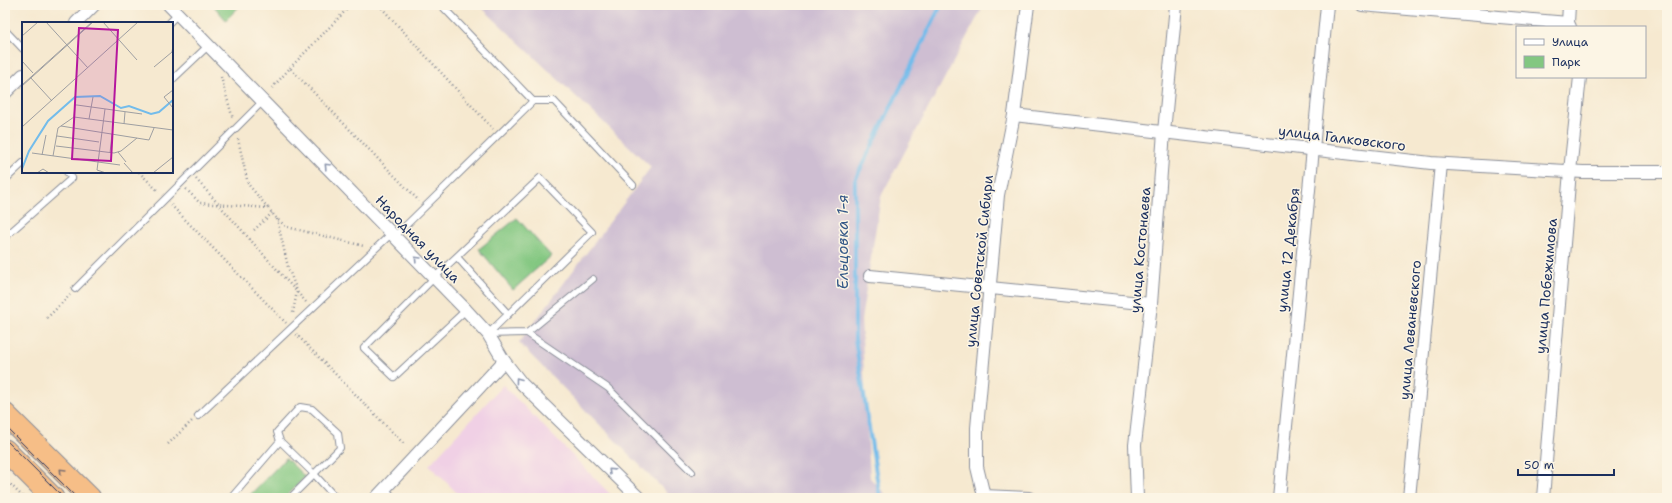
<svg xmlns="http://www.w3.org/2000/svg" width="1672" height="503" font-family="'Shantell Sans',sans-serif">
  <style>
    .built { fill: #f0d0e5 }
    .industrial { fill: #cebed2 }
    .green { fill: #83c781; stroke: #4f7b70 }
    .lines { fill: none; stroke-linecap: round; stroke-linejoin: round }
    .stream { stroke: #73bceb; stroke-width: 4 }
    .lane-casing { stroke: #888c97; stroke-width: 8 }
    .street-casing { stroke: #888c97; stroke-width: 14 }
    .highway-casing { stroke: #888c97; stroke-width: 23 }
    .path { stroke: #888c97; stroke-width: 2.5; stroke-dasharray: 1 3; stroke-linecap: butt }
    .lane { stroke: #fff; stroke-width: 6 }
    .street { stroke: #fff; stroke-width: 12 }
    .highway { stroke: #f6be87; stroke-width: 21 }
    .tram { stroke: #1b2f5e; stroke-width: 1 }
    .oneway { stroke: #8d97ae }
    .oneway2 { stroke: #7e6f70 }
    .labels { text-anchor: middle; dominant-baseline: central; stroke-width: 3; stroke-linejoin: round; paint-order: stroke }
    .street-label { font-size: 14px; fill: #1b2f5e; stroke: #fcf5e5 }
    .water-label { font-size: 15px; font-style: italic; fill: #355988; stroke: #fcf5e5 }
    .inset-river { fill: none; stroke: #73bceb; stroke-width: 2 }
    .inset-road { fill: none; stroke: #9e9fa2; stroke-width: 1 }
    .view { fill: #b5179e; fill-opacity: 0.15; stroke: #b5179e; stroke-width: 2 }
    .inset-edge { fill: none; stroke: #1b2f5e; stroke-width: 2 }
  </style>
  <rect width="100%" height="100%" fill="#fcf5e5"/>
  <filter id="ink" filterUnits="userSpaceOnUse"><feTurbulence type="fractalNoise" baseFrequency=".025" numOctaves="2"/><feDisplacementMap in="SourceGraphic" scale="8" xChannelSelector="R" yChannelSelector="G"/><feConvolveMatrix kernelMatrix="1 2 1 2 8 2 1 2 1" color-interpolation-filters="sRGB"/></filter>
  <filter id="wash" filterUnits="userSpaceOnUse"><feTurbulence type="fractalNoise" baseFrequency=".012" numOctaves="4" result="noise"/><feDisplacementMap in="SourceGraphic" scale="16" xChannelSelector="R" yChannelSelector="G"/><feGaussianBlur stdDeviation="0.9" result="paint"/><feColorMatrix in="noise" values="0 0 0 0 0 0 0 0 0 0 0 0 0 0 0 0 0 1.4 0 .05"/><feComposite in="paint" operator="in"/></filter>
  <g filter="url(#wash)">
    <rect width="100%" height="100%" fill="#f6e9d0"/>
    <polygon class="built" points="503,385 614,498 462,498 429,465"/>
    <polygon class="industrial" points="479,5 892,5 897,9 902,5 984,5 881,196 861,320 870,478 889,498 672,498 519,343 651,167"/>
    <g class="green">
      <polygon points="213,5 241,5 226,20"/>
      <polygon points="517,218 551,256 513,290 479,249"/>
      <polygon points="286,458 305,477 285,498 247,498"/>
    </g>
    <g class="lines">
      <polyline class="stream" points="880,498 855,339 855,180 941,5"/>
    </g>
  </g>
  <g filter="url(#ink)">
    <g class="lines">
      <g class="lane-casing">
        <g id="lane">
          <polyline points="441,5 533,101"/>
          <polyline points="169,23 178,14"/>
          <polyline points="5,30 23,49"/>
          <polyline points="172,80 209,45"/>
          <polyline points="5,180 23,163"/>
          <polyline points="395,236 533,101 554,101 633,185"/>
          <polyline points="5,237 72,178 67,172"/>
          <polyline points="457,257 508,314"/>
          <polyline points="75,289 263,101"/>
          <polyline points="466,310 394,377 364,348 435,277 540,178 592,232 488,334"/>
          <polyline points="527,333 608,388 692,472"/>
          <polyline points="488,334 527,333 593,279"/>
          <polyline points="198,416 392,233"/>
          <polyline points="280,441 314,474 336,498"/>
          <polyline points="385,489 394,498"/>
          <polyline points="231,498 280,441 277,432 300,407 312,409 338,433 340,448 290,498"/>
        </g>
      </g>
      <g class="street-casing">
        <g id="street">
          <polyline points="169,5 466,310 488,334 504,361 522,384 639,498"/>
          <polyline points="1028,5 1014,115 998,195 977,428 977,467 984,496 1029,498"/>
          <polyline points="1362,5 1568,23"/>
          <polyline points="1569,5 1568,23 1570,27"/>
          <polyline points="76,23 94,5"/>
          <polyline points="5,93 23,75"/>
          <polyline points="1014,115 1431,163 1583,172 1667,172"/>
          <polyline points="870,276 1151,304"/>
          <polyline points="376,498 504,361"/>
          <polyline points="1137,498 1135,445 1151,304 1164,132 1176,5"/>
          <polyline points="1279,498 1327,5"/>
          <polyline points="1409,498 1441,164"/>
          <polyline points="1543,498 1570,171 1580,77"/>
        </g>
      </g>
      <g class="highway-casing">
        <g id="highway">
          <polyline points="5,414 90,498"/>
          <polyline points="5,450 53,498"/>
        </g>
      </g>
      <g class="path">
        <polyline points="379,5 493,129"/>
        <polyline points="290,68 351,5"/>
        <polyline points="221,77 233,119"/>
        <polyline points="272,88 290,68 419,201"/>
        <polyline points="238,139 248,184 268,208"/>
        <polyline points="139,172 159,192"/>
        <polyline points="196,179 306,302"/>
        <polyline points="186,189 200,203 268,208 277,219 287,227 364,246"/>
        <polyline points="171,205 286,323"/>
        <polyline points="277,219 288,267 297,291 293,313"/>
        <polyline points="254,230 272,213"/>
        <polyline points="47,318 70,295"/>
        <polyline points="296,334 404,444"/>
        <polyline points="168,444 192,421"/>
        <polyline points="5,479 24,498"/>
      </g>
      <use href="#lane" class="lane"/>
      <use href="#street" class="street"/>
      <use href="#highway" class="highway"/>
      <g class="tram">
        <polyline points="5,426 77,498"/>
        <polyline points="5,439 64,498"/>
      </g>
    </g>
    <defs><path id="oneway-chevron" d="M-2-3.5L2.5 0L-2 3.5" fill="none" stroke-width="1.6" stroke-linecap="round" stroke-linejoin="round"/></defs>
    <g class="oneway">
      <use href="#oneway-chevron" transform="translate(327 166) rotate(-134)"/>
      <use href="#oneway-chevron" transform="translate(417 259) rotate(-134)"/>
      <use href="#oneway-chevron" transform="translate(518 380) rotate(-127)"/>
      <use href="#oneway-chevron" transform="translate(611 471) rotate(-136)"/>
    </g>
    <use class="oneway2" href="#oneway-chevron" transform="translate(62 471) rotate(-135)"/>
  </g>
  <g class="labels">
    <g class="street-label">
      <text transform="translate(1342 138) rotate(7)">улица Галковского</text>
      <text transform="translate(418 239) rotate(46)">Народная улица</text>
      <text transform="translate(1140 250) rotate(-85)">улица Костонаева</text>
      <text transform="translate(1288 250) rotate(-84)">улица 12 Декабря</text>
      <text transform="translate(979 261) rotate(-84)">улица Советской Сибири</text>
      <text transform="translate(1546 286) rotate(-85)">улица Побежимова</text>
      <text transform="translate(1410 330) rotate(-85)">улица Леваневского</text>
    </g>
    <g class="water-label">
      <text transform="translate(843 242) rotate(-90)">Ельцовка 1-я</text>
    </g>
  </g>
  <g transform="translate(22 22)">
    <rect width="151" height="151" fill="#f6e9d0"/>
    <path class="inset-river" d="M0,147L7,129L26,99L53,75L78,74L99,86L107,84L129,92L137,90L151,78"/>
    <path class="inset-road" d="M24,0L66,46M81,0L115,38M0,14L16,0M0,39L11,51M132,45L150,30L151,24M8,55L30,79M0,63L70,0M0,64L71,0M151,68L142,75L151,86M83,87L75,148L84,151M52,95L53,83H55L120,92M67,97L71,75M102,102L103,90M39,104L127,118M0,105L116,0M35,114L77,120M127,118L132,106M34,124L92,131L99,129L115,116M96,130L104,140M10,131L98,143M88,131L90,112M20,133L24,113M31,134L36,106L52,95L151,108M102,141L111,151M15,151L21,147L27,151M131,151L151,135"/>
    <path class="view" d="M57,6L96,8L89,139L50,137Z"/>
    <rect width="151" height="151" class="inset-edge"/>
  </g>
  <rect width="1672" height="503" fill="none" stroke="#fcf5e5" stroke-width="20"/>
  <rect x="1516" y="26" width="130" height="52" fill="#fcf5e5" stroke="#a2a6af"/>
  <rect x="1524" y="39" width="20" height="6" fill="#ffffff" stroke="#a2a6af"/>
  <text x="1552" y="46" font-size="12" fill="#1b2f5e">Улица</text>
  <rect x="1524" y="56" width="20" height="12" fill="#83c781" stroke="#a2a6af"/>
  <text x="1552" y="66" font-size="12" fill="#1b2f5e">Парк</text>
  <path d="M1518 469v6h96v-6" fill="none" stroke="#1b2f5e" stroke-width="2"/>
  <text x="1524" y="469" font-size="12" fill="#1b2f5e" stroke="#fcf5e5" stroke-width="3" paint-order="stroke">50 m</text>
</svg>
